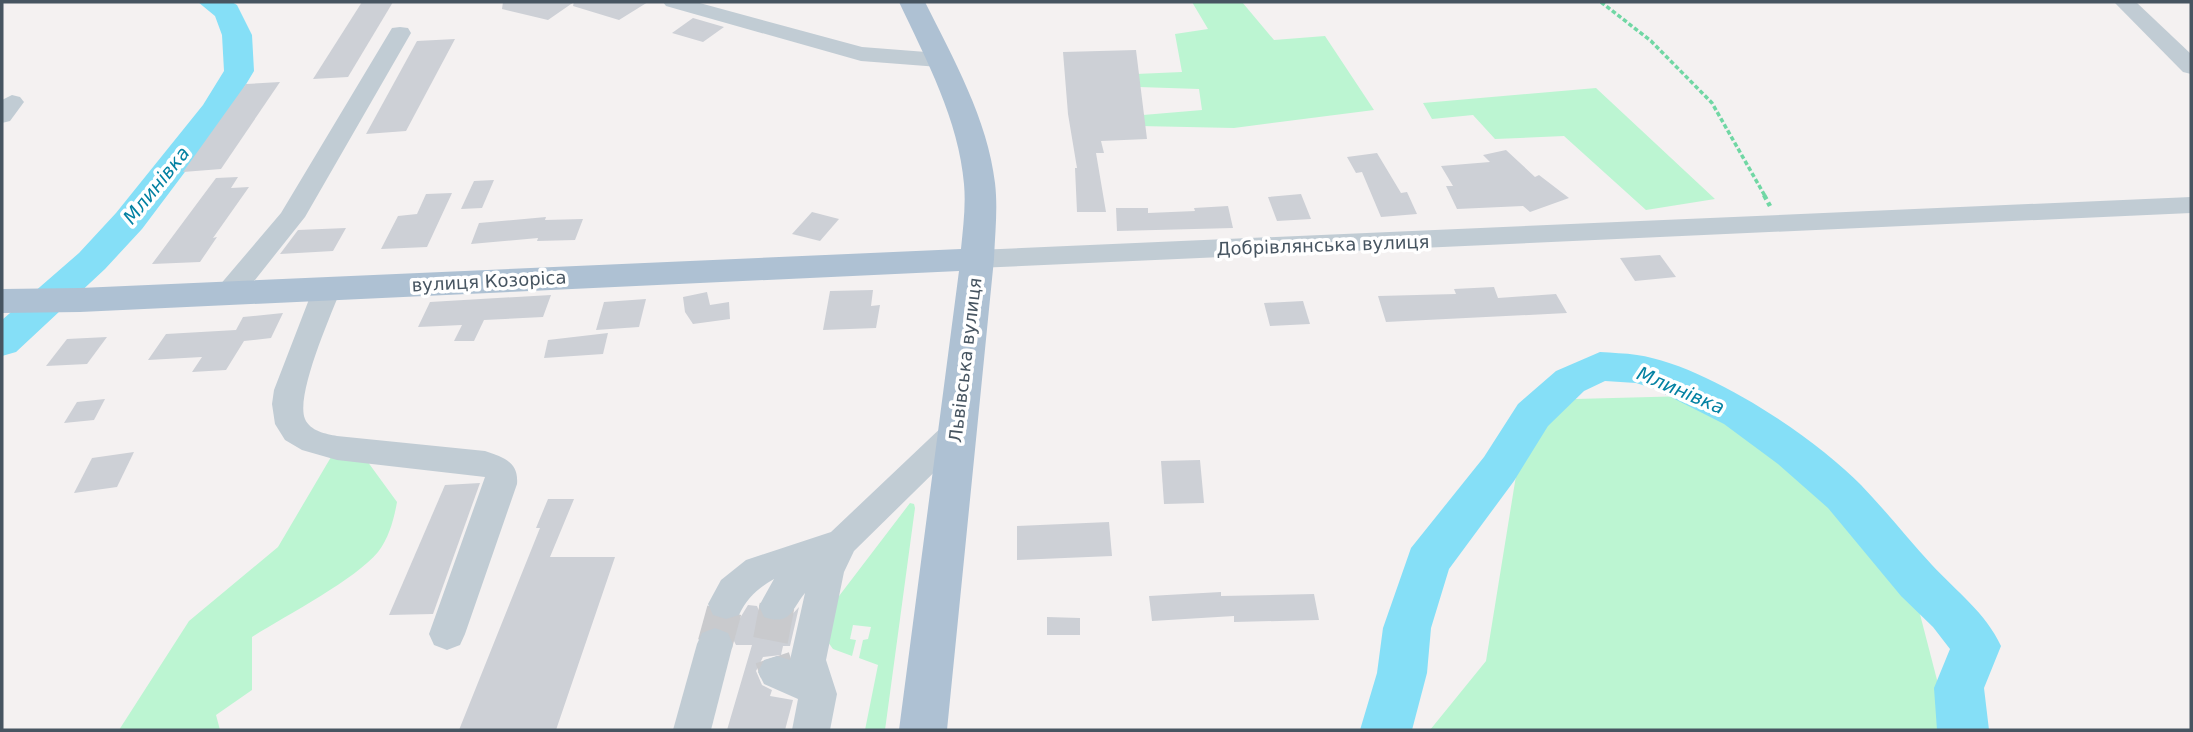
<svg xmlns="http://www.w3.org/2000/svg" width="2193" height="732" font-family="'DejaVu Sans',sans-serif">
  <style>
    .green { fill: #bcf5d2 }
    .lines { fill: none; stroke-linecap: round; stroke-linejoin: round }
    .river { fill: #85dff7; fill-rule: evenodd }
    .building { fill: #cdd0d6 }
    .minor-tunnel { stroke: #c9cacd; stroke-width: 35; stroke-dasharray: 35 18; stroke-linecap: butt }
    .path-far1 { stroke: #70d7a4; stroke-width: 3.5; stroke-dasharray: 4.5 2.5; stroke-linecap: butt }
    .path { stroke: #70d7a4; stroke-width: 4.5; stroke-dasharray: 5 3.5; stroke-linecap: butt }
    .minor { fill: #c1ccd4; fill-rule: evenodd }
    .major { fill: #aec1d3; fill-rule: evenodd }
    .labels { text-anchor: middle; dominant-baseline: central; stroke-width: 7; stroke-linejoin: round; paint-order: stroke }
    .street-label { font-size: 18px; fill: #475561; stroke: #fff }
    .water-label { font-size: 19px; font-style: italic; fill: #0381a2; stroke: #fff }
  </style>
  <rect width="100%" height="100%" fill="#f4f1f1"/>
  <g class="green">
    <polygon points="1192,2 1242,2 1274,40 1325,36 1374,110 1234,128 1140,126 1143,115 1202,110 1199,89 1139,87 1136,74 1182,72 1175,34 1208,29"/>
    <polygon points="1596,88 1715,199 1646,210 1564,136 1495,139 1473,115 1432,119 1423,103"/>
    <polygon points="1689,396 1819,486 1915,595 1950,730 1430,730 1486,661 1520,451 1575,399"/>
    <path d="M334,452L362,454L397,502C394,519 389,538 378,552C355,580 285,616 252,637V690L216,715L220,730H119L189,621L278,547Z"/>
    <polygon points="910,503 914,504 915,508 885,730 865,730 878,665 859,658 863,640 868,639 871,627 853,625 850,639 856,640 852,656 833,649 828,642 836,600"/>
  </g>
  <g class="lines">
    <g class="river">
      <polygon points="198,2 232,2 237,5 252,35 254,71 227,116 142,229 105,269 16,352 2,356 2,320 79,253 116,213 203,105 224,71 222,35 215,16"/>
      <path d="M1600,352C1612,353 1625,353 1637,355C1706,365 1813,436 1861,485C1886,511 1908,539 1932,565C1957,592 1985,612 2001,646L1984,688L1989,730H1937L1934,688L1950,649L1933,627L1901,596L1828,508L1778,464L1724,424L1655,389L1636,383L1605,381L1584,391L1548,426L1514,481L1449,569L1431,628L1427,673L1412,730H1360L1377,673L1383,628L1411,548L1484,457L1518,404L1556,371Z"/>
    </g>
  </g>
  <g class="building">
    <polygon points="362,2 393,2 348,77 313,79"/>
    <polygon points="503,2 648,2 619,20 573,6 574,2 548,20 502,9"/>
    <polygon points="693,18 724,27 703,42 672,33"/>
    <polygon points="455,39 406,131 366,134 417,41"/>
    <polygon points="1136,50 1147,139 1101,141 1104,153 1096,153 1106,212 1077,212 1075,168 1077,168 1068,114 1063,52"/>
    <polygon points="280,82 221,169 183,172 246,84"/>
    <polygon points="1506,150 1535,177 1539,175 1569,198 1530,212 1523,206 1457,209 1446,186 1453,186 1441,166 1490,162 1483,155"/>
    <polygon points="1377,153 1401,193 1407,192 1417,214 1381,217 1362,172 1356,173 1347,157"/>
    <polygon points="238,177 231,188 249,187 213,238 217,237 200,262 152,264 216,178"/>
    <polygon points="494,180 482,208 461,209 474,181"/>
    <polygon points="452,193 427,247 381,249 398,216 417,214 426,194"/>
    <polygon points="1301,194 1311,219 1277,221 1268,197"/>
    <polygon points="1228,206 1233,228 1117,231 1116,208 1148,208 1148,213 1195,211 1194,208"/>
    <polygon points="812,212 839,219 820,241 792,234"/>
    <polygon points="546,217 545,220 583,219 575,240 537,241 538,238 471,244 479,223"/>
    <polygon points="346,228 333,251 280,254 298,230"/>
    <polygon points="1660,255 1676,277 1635,281 1620,258"/>
    <polygon points="1494,287 1498,298 1556,294 1567,313 1386,322 1378,296 1456,294 1454,289"/>
    <polygon points="873,290 871,306 880,305 876,328 823,330 830,291"/>
    <polygon points="707,292 710,305 729,302 730,319 693,324 685,312 683,297"/>
    <polygon points="551,295 543,317 484,320 474,341 454,341 462,325 418,327 430,302"/>
    <polygon points="646,299 639,327 596,330 604,302"/>
    <polygon points="1303,301 1310,324 1270,326 1264,303"/>
    <polygon points="283,313 271,338 244,341 226,370 192,372 202,357 148,360 166,334 236,330 243,317"/>
    <polygon points="608,333 603,354 544,358 548,340"/>
    <polygon points="107,337 87,364 46,366 67,339"/>
    <polygon points="105,399 94,420 64,423 77,402"/>
    <polygon points="134,452 117,487 74,493 92,458"/>
    <polygon points="1200,460 1204,503 1164,504 1161,461"/>
    <polygon points="480,483 433,614 389,615 445,485"/>
    <polygon points="548,499 574,499 550,557 615,557 556,730 459,730 540,528 536,528"/>
    <polygon points="1109,522 1112,556 1017,560 1017,526"/>
    <polygon points="1221,592 1221,596 1314,594 1319,620 1234,622 1234,616 1152,621 1149,596"/>
    <polygon points="748,605 757,606 762,618 773,622 787,620 799,607 790,646 783,646 781,655 763,657 756,671 762,685 772,690 770,696 793,700 785,730 727,730 752,645 736,645 729,631 716,626 710,627 713,618 727,622 740,618"/>
    <polygon points="1047,617 1080,618 1080,635 1047,635"/>
  </g>
  <g class="lines">
    <g class="minor-tunnel">
      <polyline points="777,606 769,648 777,672"/>
      <polyline points="715,644 726,604"/>
    </g>
    <polyline class="path-far1" points="1601,2 1651,41 1712,103 1765,196"/>
    <polyline class="path" points="1764,195 1770,206"/>
    <g class="minor">
      <polygon points="663,2 696,2 862,47 939,53 947,55 950,60 947,65 939,67 861,61 666,6"/>
      <polygon points="2114,2 2136,2 2191,54 2191,74 2183,72"/>
      <polygon points="400,27 408,28 411,33 305,217 239,300 229,302 219,300 215,293 219,286 281,213 392,28"/>
      <polygon points="12,95 20,97 24,102 10,121 2,123 2,100"/>
      <polygon points="2191,197 2191,213 977,268 967,265 963,259 967,253 977,250"/>
      <path d="M327,280L337,282L341,289C331,315 295,395 305,419C310,431 326,434 337,436L485,451C503,457 519,462 517,484L465,634L460,645L447,650L434,645L429,634L485,477L337,460L302,450L285,440L275,424L272,404L274,390L313,289L317,282Z"/>
      <path d="M957,419L968,423L973,431L968,439L854,551L844,572L826,660L837,694L830,730H792L798,699L764,684L758,672L764,660L777,656L790,660L805,593C791,610 791,626 764,617L759,606L774,579C758,588 747,598 739,615L726,619L713,615L708,604L721,580L746,560L831,532L946,423Z"/>
      <polygon points="715,628 728,633 733,644 711,730 673,730 697,644 702,633"/>
    </g>
    <path class="major" d="M899,2H925C953,58 988,120 995,183C998,208 995,234 994,259L947,730H899L959,271L80,312L2,313V289L80,288L961,249C963,228 966,206 964,184C959,121 926,59 899,2Z"/>
  </g>
  <g class="labels">
    <g class="street-label">
      <text transform="translate(1323 245) rotate(-2)">Добрівлянська вулиця</text>
      <text transform="translate(489 281) rotate(-3)">вулиця Козоріса</text>
      <text transform="translate(965 360) rotate(-83)">Львівська вулиця</text>
    </g>
    <g class="water-label">
      <text transform="translate(156 185) rotate(-51)">Млинівка</text>
      <text transform="translate(1681 390) rotate(23)">Млинівка</text>
    </g>
  </g>
  <rect width="2193" height="732" fill="none" stroke="#475561" stroke-width="7"/>
</svg>
